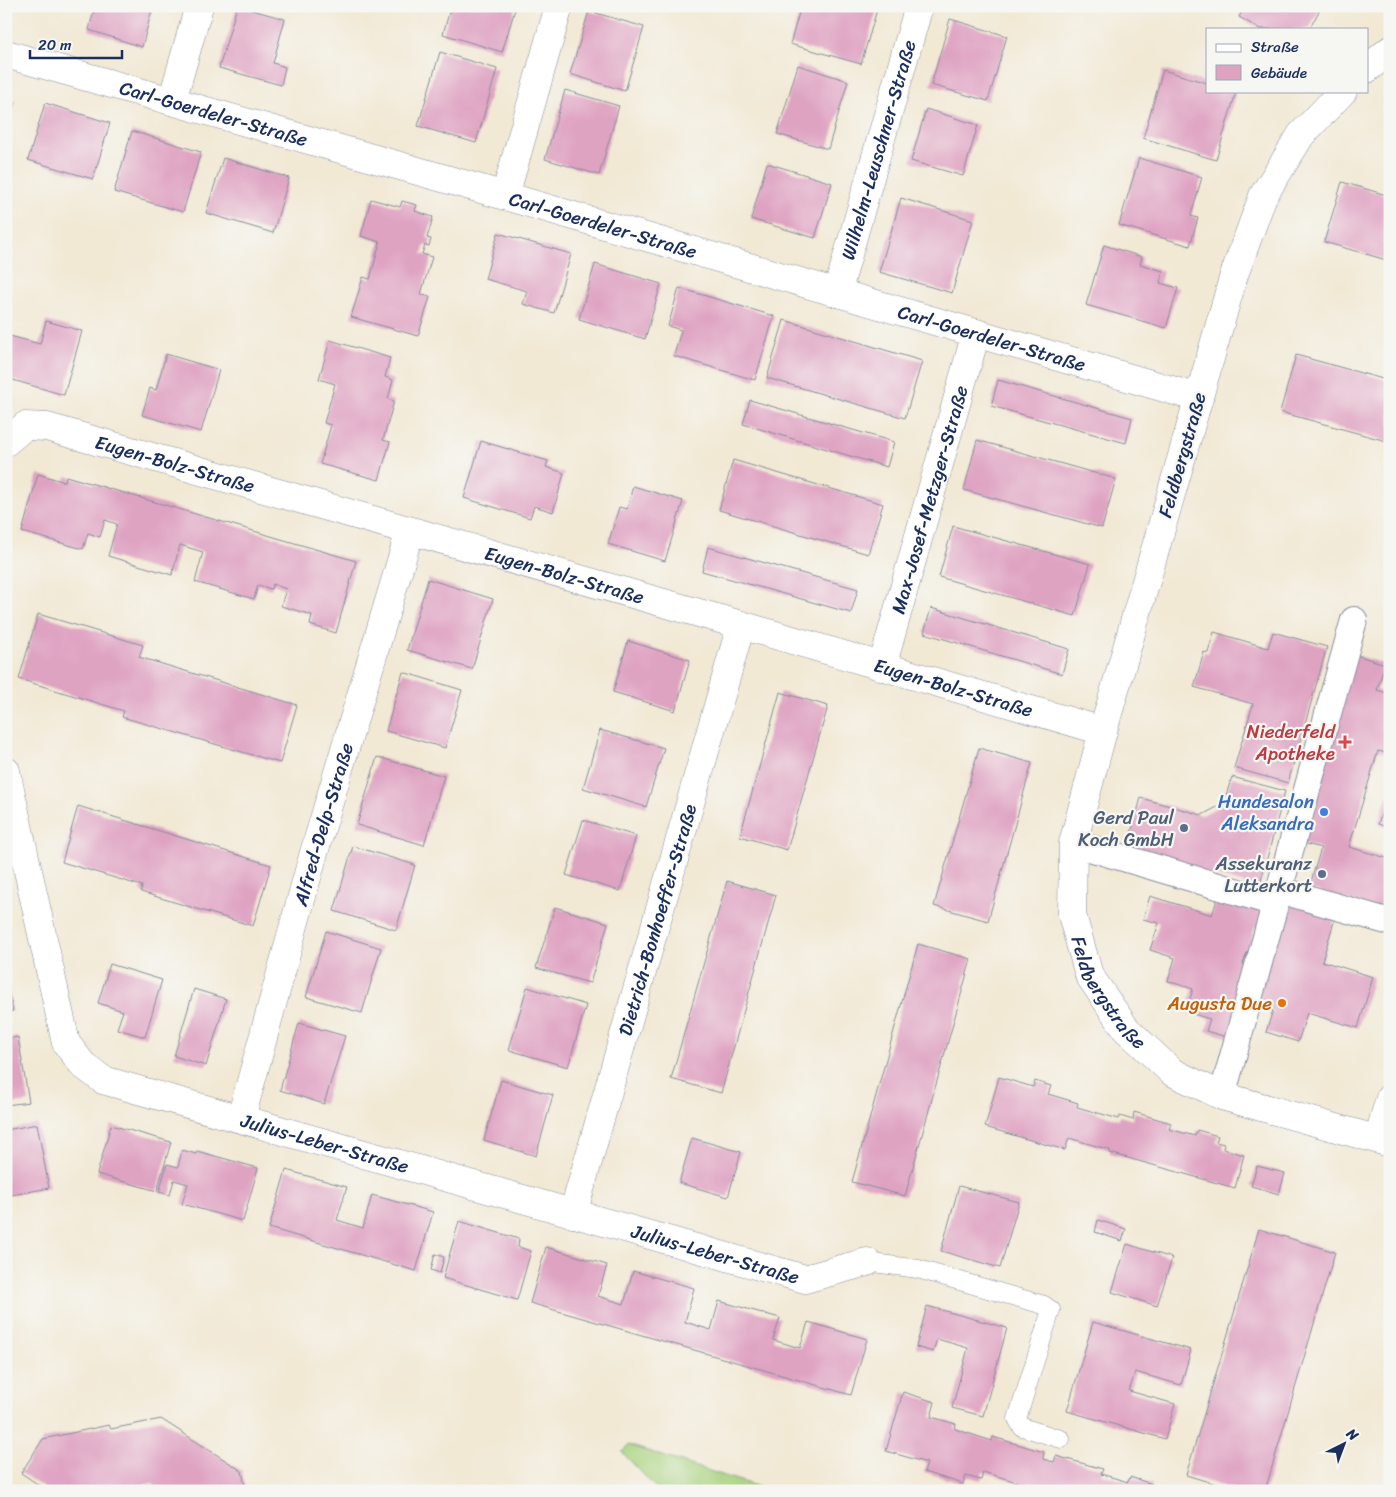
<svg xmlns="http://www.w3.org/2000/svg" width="1396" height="1497" font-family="Sriracha,sans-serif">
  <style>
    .green { fill: #a8d27d; stroke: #62806e }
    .building { fill: #dfa3c2 }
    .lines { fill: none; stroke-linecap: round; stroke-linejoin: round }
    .service-casing { stroke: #868c9a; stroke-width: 19 }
    .pedestrian-casing { stroke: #868c9a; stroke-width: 28 }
    .minor-casing { stroke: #868c9a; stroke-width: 29 }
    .service { stroke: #fff; stroke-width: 18 }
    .pedestrian { stroke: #fff; stroke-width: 26 }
    .minor { stroke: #fff; stroke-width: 28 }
    .health-dot { fill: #e0444e; stroke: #f6f6f2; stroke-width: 2 }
    .shop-dot { fill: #3f7fe0; stroke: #f6f6f2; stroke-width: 2 }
    .service-dot { fill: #5c6f8a; stroke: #f6f6f2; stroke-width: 2 }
    .food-dot { fill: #e8710a; stroke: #f6f6f2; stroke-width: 2 }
    .labels { text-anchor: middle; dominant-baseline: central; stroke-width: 4.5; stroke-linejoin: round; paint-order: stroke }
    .street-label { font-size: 19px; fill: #1b2f5e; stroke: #f6f6f2 }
    .health-label { font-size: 19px; fill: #be3a42; stroke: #f6f6f2; text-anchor: end }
    .shop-label { font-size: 19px; fill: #366cbe; stroke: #f6f6f2; text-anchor: end }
    .service-label { font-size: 19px; fill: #4e5e75; stroke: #f6f6f2; text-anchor: end }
    .food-label { font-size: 19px; fill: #c56008; stroke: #f6f6f2; text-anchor: end }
  </style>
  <rect width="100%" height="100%" fill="#f6f6f2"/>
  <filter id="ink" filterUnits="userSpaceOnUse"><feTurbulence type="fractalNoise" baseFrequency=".02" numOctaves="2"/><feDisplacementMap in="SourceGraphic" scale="10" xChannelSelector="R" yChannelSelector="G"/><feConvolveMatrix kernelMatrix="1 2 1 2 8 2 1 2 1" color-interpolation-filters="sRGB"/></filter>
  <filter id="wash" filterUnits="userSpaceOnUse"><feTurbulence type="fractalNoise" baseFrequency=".0096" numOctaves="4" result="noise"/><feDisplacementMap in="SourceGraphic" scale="20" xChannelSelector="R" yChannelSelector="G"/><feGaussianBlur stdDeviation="1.12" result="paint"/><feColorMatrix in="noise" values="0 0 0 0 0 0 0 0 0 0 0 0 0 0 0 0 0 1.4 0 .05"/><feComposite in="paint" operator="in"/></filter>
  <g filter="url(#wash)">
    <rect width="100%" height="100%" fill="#f2e9d5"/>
    <polygon class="green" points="629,1445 771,1491 659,1491 622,1452"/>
    <g id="blocks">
      <g class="building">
        <polygon points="95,6 153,6 142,47 89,30"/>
        <polygon points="237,6 285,19 273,63 285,67 281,85 219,68"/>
        <polygon points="451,6 516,6 502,52 443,34"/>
        <polygon points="801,6 878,6 861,64 790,44"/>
        <polygon points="1245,6 1322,6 1309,29 1260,29 1239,17"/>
        <polygon points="589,11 644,27 625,91 570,74"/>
        <polygon points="950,19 1007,36 988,101 931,85"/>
        <polygon points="440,52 497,69 476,143 418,126"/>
        <polygon points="798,65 848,81 828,149 777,134"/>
        <polygon points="1163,70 1207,83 1207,91 1236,92 1216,160 1143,138"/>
        <polygon points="565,90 619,106 599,175 545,159"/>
        <polygon points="6,99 15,101 7,129 6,129"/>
        <polygon points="45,103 110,123 93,179 28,160"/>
        <polygon points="926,109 978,125 963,176 911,161"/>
        <polygon points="132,131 201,152 183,212 114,192"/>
        <polygon points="223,158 289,178 273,233 206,213"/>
        <polygon points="1139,158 1202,177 1191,216 1198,218 1190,246 1119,225"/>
        <polygon points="767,163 832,183 815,238 751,219"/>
        <polygon points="1342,182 1390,196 1390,261 1324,242"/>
        <polygon points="901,198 973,220 952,293 879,272"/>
        <polygon points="371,199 400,207 402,201 417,205 415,211 433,217 427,238 431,239 429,246 425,245 422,254 432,257 421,294 430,297 418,336 351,317 363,277 370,279 380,242 361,236"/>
        <polygon points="498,233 571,254 554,313 523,304 527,291 485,279"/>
        <polygon points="1104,245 1142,257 1140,264 1163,271 1160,283 1178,288 1166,328 1086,305"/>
        <polygon points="595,264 661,284 645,339 579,319"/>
        <polygon points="679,288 774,316 755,380 674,356 681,330 668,326"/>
        <polygon points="784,320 922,361 905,418 767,378"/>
        <polygon points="46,321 82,331 64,395 6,378 6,335 40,344"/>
        <polygon points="330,340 390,358 385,377 393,380 388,399 394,401 383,440 390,442 379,480 320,464 331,425 324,423 335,384 319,379"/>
        <polygon points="166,354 219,370 201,432 142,415 150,388 156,390"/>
        <polygon points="1296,355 1390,381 1390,442 1280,412"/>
        <polygon points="998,380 1132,418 1126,443 991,406"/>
        <polygon points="750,400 894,442 887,467 743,424"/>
        <polygon points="977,440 1116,479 1102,528 964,490"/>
        <polygon points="481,441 548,461 546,467 564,473 553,512 534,506 530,518 464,498"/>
        <polygon points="733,460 883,504 868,554 719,510"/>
        <polygon points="38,474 65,482 66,476 356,561 336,633 310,625 312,615 281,606 286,589 273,584 271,589 258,585 254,599 195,582 203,552 180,545 172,575 108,556 117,524 105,520 100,537 88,533 83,549 22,532"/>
        <polygon points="633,486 683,501 665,561 608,544 619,507 627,509"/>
        <polygon points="953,526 1090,564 1075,616 939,577"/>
        <polygon points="708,547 858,589 851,613 702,571"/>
        <polygon points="428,579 493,599 472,669 407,650"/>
        <polygon points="931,608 1069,649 1062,674 924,633"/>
        <polygon points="38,614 143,645 139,657 297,705 280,763 122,717 124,711 19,679"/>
        <polygon points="1214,632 1268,648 1273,632 1327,647 1288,783 1234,768 1253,704 1194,687 1204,652 1208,653"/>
        <polygon points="628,641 690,660 675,711 613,692"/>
        <polygon points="1356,655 1385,664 1377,690 1390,694 1390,754 1378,751 1349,847 1390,859 1390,913 1309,888 1321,848 1300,842"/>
        <polygon points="403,672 462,690 445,748 386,731"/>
        <polygon points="780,692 828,706 787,850 740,836"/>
        <polygon points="600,730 664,748 646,807 583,788"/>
        <polygon points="979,748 1032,763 988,921 934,906"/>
        <polygon points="377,757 444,776 424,845 357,825"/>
        <polygon points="1232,777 1285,791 1259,888 1126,851 1141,798 1202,815 1223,804"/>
        <polygon points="1387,796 1390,796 1390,828 1378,824"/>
        <polygon points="78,806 271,865 253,926 141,892 142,886 62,862"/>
        <polygon points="583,820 636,836 620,891 566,875"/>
        <polygon points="353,846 415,865 396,930 334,911"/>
        <polygon points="727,881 776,895 721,1093 671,1079"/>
        <polygon points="1219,894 1269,909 1263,930 1255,927 1251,941 1259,943 1255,955 1247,952 1243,964 1252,967 1230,1038 1206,1031 1210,1019 1186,1012 1193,989 1168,981 1175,958 1150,950 1159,923 1143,919 1150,896 1212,915"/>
        <polygon points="1287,896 1337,912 1322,961 1373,977 1358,1028 1307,1013 1298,1042 1266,1032 1273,1010 1254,1004"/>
        <polygon points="555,907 608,923 590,983 536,968"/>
        <polygon points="326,931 381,948 362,1013 306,997"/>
        <polygon points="918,944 971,959 905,1196 852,1182"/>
        <polygon points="110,964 162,980 145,1037 117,1029 123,1011 98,1003"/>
        <polygon points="6,981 13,1011 6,1012"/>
        <polygon points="527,987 586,1005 568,1067 509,1050"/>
        <polygon points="194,989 226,999 206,1066 174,1056"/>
        <polygon points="299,1023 345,1036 324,1104 280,1090"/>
        <polygon points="18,1037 29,1102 6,1105 6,1039"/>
        <polygon points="999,1077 1033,1087 1035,1081 1051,1086 1048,1094 1078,1103 1077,1107 1119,1119 1120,1116 1133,1120 1134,1112 1171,1123 1169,1129 1195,1136 1197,1130 1218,1136 1216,1142 1224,1144 1223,1149 1244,1155 1235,1188 1110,1153 1110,1150 1069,1138 1065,1150 985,1127"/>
        <polygon points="501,1080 553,1095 536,1156 484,1140"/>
        <polygon points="37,1124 49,1188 6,1196 6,1130"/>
        <polygon points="111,1125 171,1142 157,1191 97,1174"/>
        <polygon points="692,1138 741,1152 728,1197 679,1183"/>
        <polygon points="182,1150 196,1154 197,1151 258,1168 243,1221 182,1204 188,1184 174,1180 170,1195 159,1192 167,1164 178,1167"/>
        <polygon points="1257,1166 1285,1173 1279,1194 1251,1186"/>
        <polygon points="286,1170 347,1187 337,1220 363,1228 372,1195 433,1212 416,1271 269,1228"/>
        <polygon points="959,1186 1019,1202 1000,1268 941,1251"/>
        <polygon points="1098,1220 1126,1229 1122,1241 1095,1232"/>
        <polygon points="459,1221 519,1239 518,1247 531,1251 517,1300 443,1278"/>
        <polygon points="1259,1229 1335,1252 1265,1491 1239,1491 1186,1475"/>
        <polygon points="1127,1244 1172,1258 1157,1306 1112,1292"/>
        <polygon points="546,1247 607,1265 598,1296 624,1304 633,1271 694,1288 685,1322 711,1330 719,1301 780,1318 773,1340 800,1348 808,1322 867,1339 851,1395 530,1303"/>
        <polygon points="435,1254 444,1257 440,1273 431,1270"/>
        <polygon points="927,1306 1007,1328 983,1416 952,1408 968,1348 937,1339 933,1352 916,1347"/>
        <polygon points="1093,1322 1191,1350 1181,1385 1135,1372 1132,1382 1129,1391 1175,1404 1165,1439 1067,1411"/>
        <polygon points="903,1392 935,1402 931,1417 956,1424 955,1429 992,1441 993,1437 1044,1452 1043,1459 1054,1462 1056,1456 1103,1469 1101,1474 1128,1482 1130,1477 1152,1484 1150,1491 1033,1491 1034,1487 983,1472 981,1480 966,1476 963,1484 924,1472 927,1463 886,1451"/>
        <polygon points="161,1419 242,1471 246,1491 164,1491 152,1483 116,1491 48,1491 21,1473 43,1439 109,1425 111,1429"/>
      </g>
    </g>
  </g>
  <g filter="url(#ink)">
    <use href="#blocks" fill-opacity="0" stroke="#868c9a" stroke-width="1"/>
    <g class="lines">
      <g class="service-casing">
        <polyline id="service" points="867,1262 918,1269 1044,1305 1051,1310 1017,1419 1022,1427 1061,1439"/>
      </g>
      <g class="pedestrian-casing">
        <g id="pedestrian">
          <polyline points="1073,843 1275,903"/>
          <polyline points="1279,890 1390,922"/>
          <polyline points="1222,1096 1354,620"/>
        </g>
      </g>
      <g class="minor-casing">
        <g id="minor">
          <path id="s1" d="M6,54L481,189L1199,398"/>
          <polyline points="1367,69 1390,50"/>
          <path id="s2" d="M1343,91L1301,135L1263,196L1234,275L1103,731L1073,843L1072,915L1089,975L1126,1029L1172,1072L1222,1096L1390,1143"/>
          <polyline points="172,101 199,6"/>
          <polyline points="505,196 559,6"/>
          <path id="s3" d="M837,293L919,6"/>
          <path id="s4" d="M6,442L25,426L47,427L741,625L1103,731"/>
          <path id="s5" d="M882,667L976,333"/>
          <path id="s6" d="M6,771L66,1043L83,1065L103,1080L805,1279L867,1262"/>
          <path id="s7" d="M241,1118L313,856L410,531"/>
          <polyline points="1378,1139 1390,1098"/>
          <path id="s8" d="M573,1214L741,625"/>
        </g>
      </g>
      <use href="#service" class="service"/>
      <use href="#pedestrian" class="pedestrian"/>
      <use href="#minor" class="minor"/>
    </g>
  </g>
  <path class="health-dot" d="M1342.5 734.5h5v5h5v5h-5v5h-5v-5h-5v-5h5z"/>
  <circle class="shop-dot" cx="1324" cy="812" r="5"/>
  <g class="service-dot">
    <circle cx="1184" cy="828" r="5"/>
    <circle cx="1322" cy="874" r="5"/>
  </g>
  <circle class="food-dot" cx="1282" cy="1003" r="5"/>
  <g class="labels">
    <g class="street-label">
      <text stroke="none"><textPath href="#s1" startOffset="216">Carl-Goerdeler-Straße</textPath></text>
      <text stroke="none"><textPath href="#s3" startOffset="149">Wilhelm-Leuschner-Straße</textPath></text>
      <text stroke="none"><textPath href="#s1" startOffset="621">Carl-Goerdeler-Straße</textPath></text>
      <text stroke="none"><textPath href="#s1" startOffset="1026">Carl-Goerdeler-Straße</textPath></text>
      <text transform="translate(1182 455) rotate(-74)">Feldbergstraße</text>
      <text stroke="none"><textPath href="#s4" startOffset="180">Eugen-Bolz-Straße</textPath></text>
      <text stroke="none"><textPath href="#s5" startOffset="174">Max-Josef-Metzger-Straße</textPath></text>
      <text stroke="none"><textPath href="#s4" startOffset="585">Eugen-Bolz-Straße</textPath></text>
      <text stroke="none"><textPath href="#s4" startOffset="990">Eugen-Bolz-Straße</textPath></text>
      <text stroke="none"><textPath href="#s7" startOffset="305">Alfred-Delp-Straße</textPath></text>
      <text stroke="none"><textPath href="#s8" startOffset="306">Dietrich-Bonhoeffer-Straße</textPath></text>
      <text stroke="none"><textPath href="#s2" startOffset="966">Feldbergstraße</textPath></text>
      <text stroke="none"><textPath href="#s6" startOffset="562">Julius-Leber-Straße</textPath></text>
      <text stroke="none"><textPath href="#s6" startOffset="968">Julius-Leber-Straße</textPath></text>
    </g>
    <g class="health-label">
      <text x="1335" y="731">Niederfeld<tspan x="1335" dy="22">Apotheke</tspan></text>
    </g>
    <g class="shop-label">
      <text x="1314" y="801">Hundesalon<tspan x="1314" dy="22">Aleksandra</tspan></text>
    </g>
    <g class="service-label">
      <text x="1174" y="817">Gerd Paul<tspan x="1174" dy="22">Koch GmbH</tspan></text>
      <text x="1312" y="863">Assekuranz<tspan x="1312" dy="22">Lutterkort</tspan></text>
    </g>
    <g class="food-label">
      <text x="1272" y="1003">Augusta Due</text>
    </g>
  </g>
  <rect width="1396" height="1497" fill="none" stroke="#f6f6f2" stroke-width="25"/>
  <rect x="1206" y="28" width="162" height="65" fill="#f6f6f2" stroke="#9ea6b7"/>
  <rect x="1216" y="44" width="25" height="8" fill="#ffffff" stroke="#9ea6b7"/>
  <text x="1251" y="52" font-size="15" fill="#1b2f5e">Straße</text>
  <rect x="1216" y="65" width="25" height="15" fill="#dfa3c2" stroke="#9ea6b7"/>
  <text x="1251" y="78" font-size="15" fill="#1b2f5e">Gebäude</text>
  <g transform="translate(1344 1444) rotate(42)" stroke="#f6f6f2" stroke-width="4" paint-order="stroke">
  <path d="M0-4L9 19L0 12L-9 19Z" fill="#1b2f5e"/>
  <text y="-8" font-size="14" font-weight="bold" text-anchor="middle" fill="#1b2f5e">N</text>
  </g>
  <path d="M30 50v8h92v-8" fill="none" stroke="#1b2f5e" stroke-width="2.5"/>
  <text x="38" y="50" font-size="15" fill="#1b2f5e" stroke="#f6f6f2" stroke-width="4" paint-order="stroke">20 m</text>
</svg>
